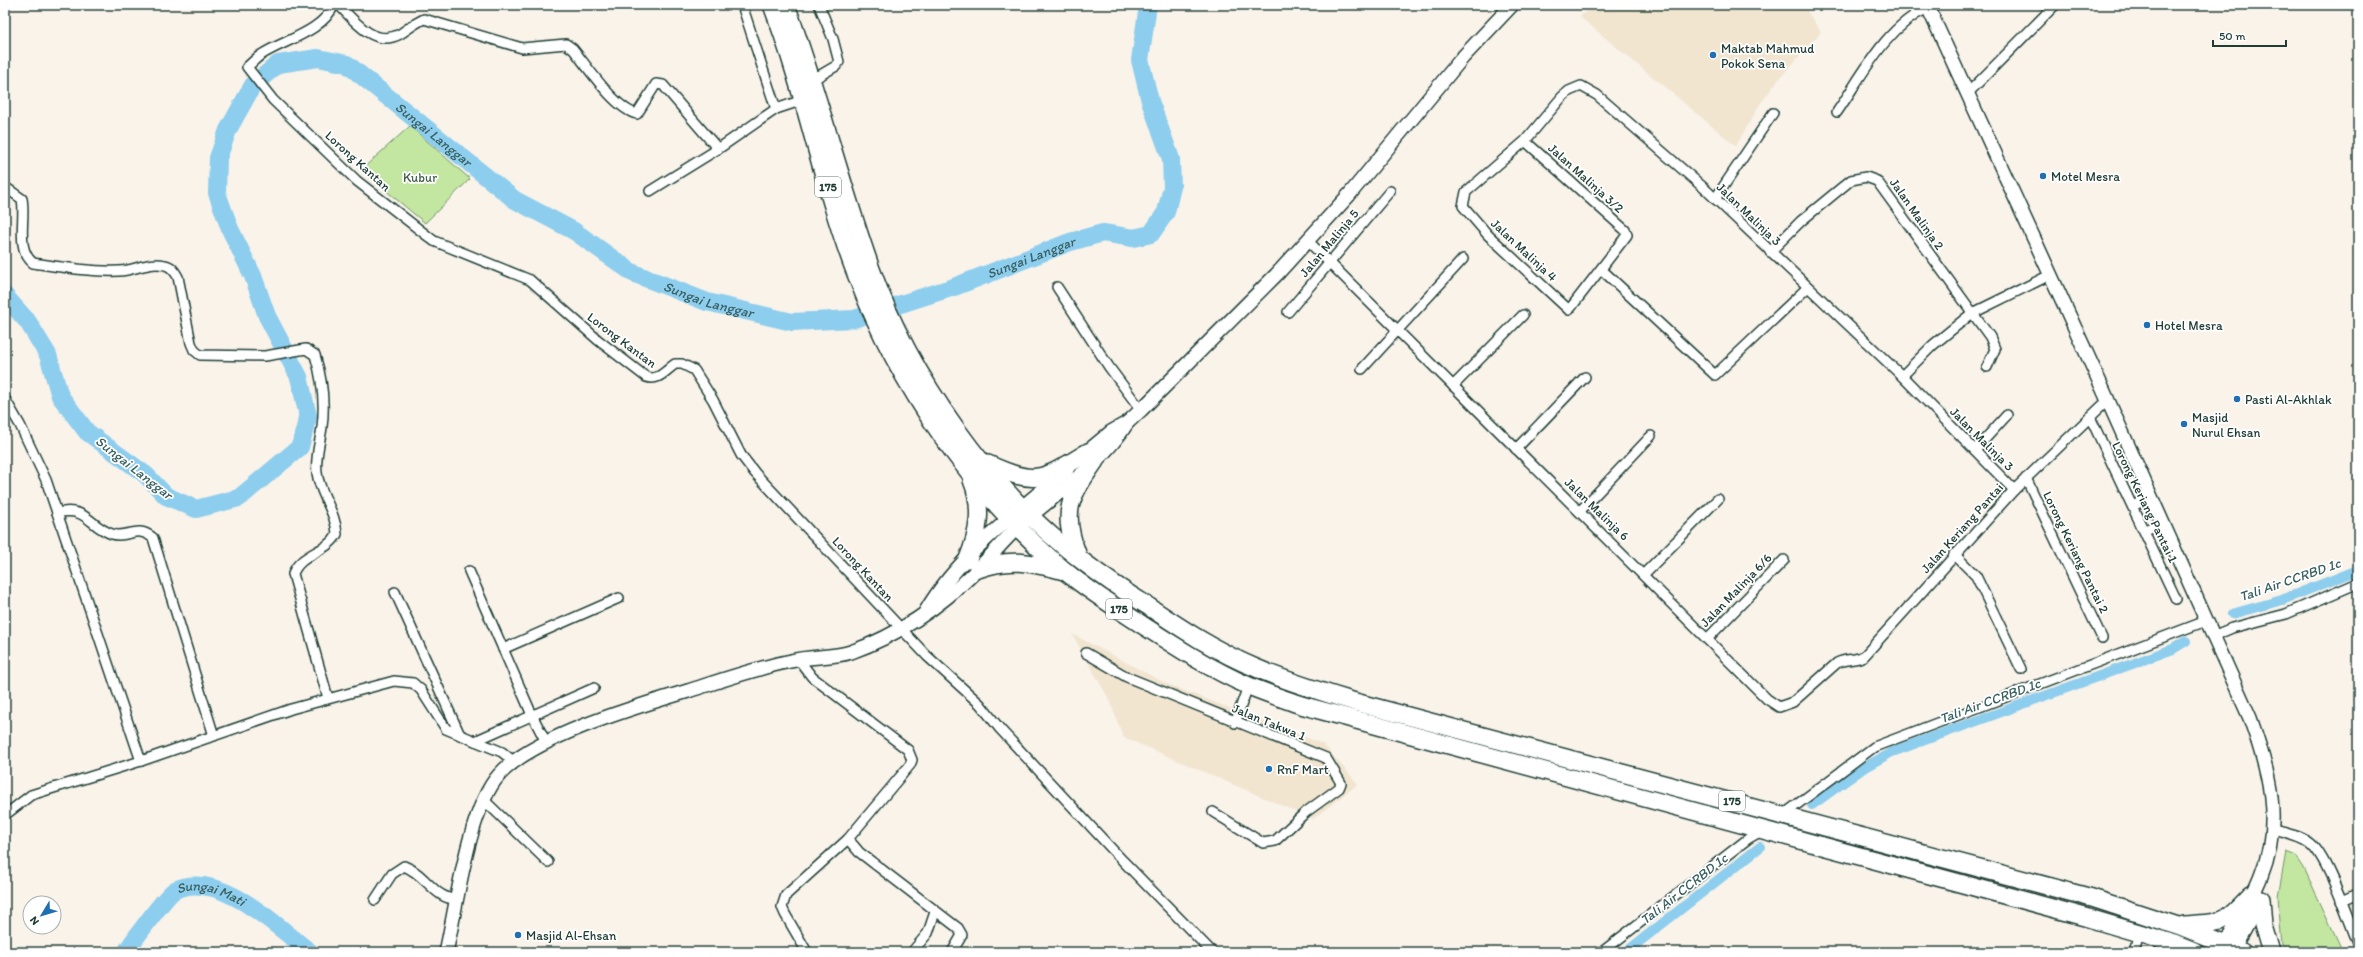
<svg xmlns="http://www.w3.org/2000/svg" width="2363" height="957" font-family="Itim,sans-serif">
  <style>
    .built { fill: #f1e5d0 }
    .green { fill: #c3e7a1; stroke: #71926a }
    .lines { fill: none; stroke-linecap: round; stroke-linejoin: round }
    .canal { stroke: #8dcdee; stroke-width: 10 }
    .river { stroke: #8dcdee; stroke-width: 18 }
    .street-casing { stroke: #1f3d34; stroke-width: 12 }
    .secondary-casing { stroke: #1f3d34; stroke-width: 16 }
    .highway-casing { stroke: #1f3d34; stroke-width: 20 }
    .street { stroke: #fff; stroke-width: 9 }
    .secondary { stroke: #fff; stroke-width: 13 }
    .highway { stroke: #fff; stroke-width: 17 }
    .poi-dot { fill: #1f6fb2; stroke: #fff; stroke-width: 1.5 }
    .labels { text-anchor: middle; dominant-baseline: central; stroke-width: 3.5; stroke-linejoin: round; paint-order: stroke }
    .shield { fill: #fff; stroke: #627771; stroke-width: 1 }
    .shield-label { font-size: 12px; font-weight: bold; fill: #1f3d34 }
    .poi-label { font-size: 13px; fill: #1f3d34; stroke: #fff; text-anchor: start }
    .street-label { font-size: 13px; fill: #1f3d34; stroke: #fff }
    .park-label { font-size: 13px; fill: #405f4a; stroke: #fff }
    .water-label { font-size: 14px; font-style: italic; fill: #3a6162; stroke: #fff }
  </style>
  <rect width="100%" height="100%" fill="#f9f3ea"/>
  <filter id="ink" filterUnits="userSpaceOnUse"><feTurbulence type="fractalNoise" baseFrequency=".025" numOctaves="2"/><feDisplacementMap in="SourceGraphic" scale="8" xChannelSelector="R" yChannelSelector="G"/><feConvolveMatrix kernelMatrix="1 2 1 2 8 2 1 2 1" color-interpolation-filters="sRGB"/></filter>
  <g filter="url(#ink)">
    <g class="built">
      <polygon points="1593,5 1803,5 1821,32 1779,79 1760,104 1736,146 1580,17"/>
      <polygon points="1072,634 1167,684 1323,744 1358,784 1313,819 1123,737 1110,701"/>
      <polygon points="2358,885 2358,919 2344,892"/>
    </g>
    <g class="green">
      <polygon points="410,126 470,179 425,223 361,170"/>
      <polygon points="2286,852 2296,856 2304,868 2343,952 2288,952 2282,946 2278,897"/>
    </g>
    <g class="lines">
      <g class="canal">
        <polyline points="2232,614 2282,600 2358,570"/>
        <polyline points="1812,805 1865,767 1892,752 2173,649 2186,641"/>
        <polyline points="1626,952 1760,847"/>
      </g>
      <g class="river">
        <path id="s1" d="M5,296L28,322L48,355L60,396L87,432L146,475L166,496L196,509L239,498L300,447L308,416L299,377L267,316L253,276L230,229L217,193L218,158L228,130L253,85L278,64L318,58L347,64L515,200L574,231L633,273L707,302L792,322L854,319L954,287L1070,242L1103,233L1133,238L1151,234L1166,212L1172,187L1171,159L1150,101L1140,60L1148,5"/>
        <path id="s2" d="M126,952C133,941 167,894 175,890C220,869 277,927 310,952"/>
      </g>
      <g class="street-casing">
        <g id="street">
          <path d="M334,5C322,32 284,40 261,55C256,58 252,63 247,67L273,100L357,181L434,241L530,280L598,340L646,377C659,381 665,371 675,364H682L694,370L713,400L741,455L755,473L927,656L980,704L1000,729L1123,861L1212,952"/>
          <path d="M339,5C354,21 375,48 400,34C408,29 415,23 424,19L522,48L566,44L573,49C587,66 615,109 637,114L656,84L663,85L718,149"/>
          <polyline points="742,5 776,109"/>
          <polyline points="812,80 836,66 839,62 833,39 819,5"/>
          <polyline points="1968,93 2055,5"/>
          <path d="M1837,112C1862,76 1886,26 1928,8"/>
          <polyline points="1525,141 1625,230 1627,235 1569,310 1488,235 1463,206 1466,192 1525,141 1562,97 1569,91 1581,86 1597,95 1704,188 1902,376 2014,490"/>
          <path d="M5,187L22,199C26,219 15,248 33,263C61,267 90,272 119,271C135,271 147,261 165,265C172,266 175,272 178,277L191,343L194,350L200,355L265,356L306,349L315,355C322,378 325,403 322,427C320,443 315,457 317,473C320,495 336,512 337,534C328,552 299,554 293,574L328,698"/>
          <polyline points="650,191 718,149 776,109 803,100"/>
          <polyline points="1715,199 1773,113"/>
          <path d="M1307,240L1767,699L1779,707L1793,702L1837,663C1848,657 1855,662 1865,655L2014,490L2107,401"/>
          <polyline points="1770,252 1801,221 1851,180 1866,177 1877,181 1990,337 1995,349 1987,367"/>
          <polyline points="1601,269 1715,375 1808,287"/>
          <polyline points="1057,287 1109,367 1141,410"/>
          <polyline points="1288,312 1390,191"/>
          <polyline points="1362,369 1463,259"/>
          <polyline points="1902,376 1933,345 1971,314 2050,275"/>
          <polyline points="1453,386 1523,315"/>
          <polyline points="5,399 20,425 46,480 141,761"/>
          <polyline points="2090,417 2176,599"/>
          <polyline points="1516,449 1585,377"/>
          <polyline points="1975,450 2007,415"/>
          <polyline points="2026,478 2102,638"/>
          <polyline points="2133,506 2150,497"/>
          <polyline points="1580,511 1651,436"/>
          <path d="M57,513C88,506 88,526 112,534C128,539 137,524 153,538L214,736"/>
          <polyline points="2145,530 2162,523"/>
          <polyline points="1954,554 1976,576 2021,669"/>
          <polyline points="469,571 532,715 547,744"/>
          <polyline points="1644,574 1718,499"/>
          <polyline points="395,592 460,735"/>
          <polyline points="2213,636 2232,628 2286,614 2358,583"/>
          <polyline points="1707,639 1784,560"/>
          <polyline points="503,649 619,598"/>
          <polyline points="1086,653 1127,677 1326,758 1341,783 1339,788 1306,812 1275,841 1263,843 1213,812"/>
          <polyline points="799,660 812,677 908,750 912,760 910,765 848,839 786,895 782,907 785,914 807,952"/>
          <polyline points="1235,723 1248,686"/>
          <polyline points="475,741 594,688"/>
          <polyline points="483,799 548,862"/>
          <polyline points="5,815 31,795 141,761 291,709 394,681 413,683 421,690 446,729 502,752 513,761"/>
          <polyline points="1783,815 1874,747 2206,621"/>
          <path d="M2273,830C2286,833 2300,836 2310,843C2327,855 2349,922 2358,943"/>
          <polyline points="848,839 859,852 958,928 962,935 952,952"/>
          <path d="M375,900L392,874L404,866C426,874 435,900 457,899"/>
          <polyline points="2341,901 2358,894"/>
          <polyline points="912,952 928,933 935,912"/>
          <polyline points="1602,952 1749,838 1763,830"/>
          <polyline points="2134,952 2139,934"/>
        </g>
      </g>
      <g class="secondary-casing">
        <g id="secondary">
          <path d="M1927,5L2101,385L2250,718C2269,771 2283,821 2261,876C2251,902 2234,927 2221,952"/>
          <polyline points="1081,457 1111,432 1127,423 1141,410 1277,274 1349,195 1463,57 1512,5"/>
          <path d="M926,611C958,556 1018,511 1067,470"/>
          <path d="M446,952C457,905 468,810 499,775C532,737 638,706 688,691C722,680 756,668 791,661C810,656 832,658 851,652C899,635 942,605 978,569C992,555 1005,539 1020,525C1056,493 1101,465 1127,423"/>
          <polyline points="2232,952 2261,900"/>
        </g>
      </g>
      <g class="highway-casing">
        <g id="highway">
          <path d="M772,5C806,93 822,186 856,274C899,387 972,493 1065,571C1089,591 1118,609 1144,626C1178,648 1212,670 1249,686C1266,693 1284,699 1301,705L2085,917L2169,942L2194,952"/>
          <path d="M786,5C818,92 840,182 871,269C910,377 989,490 1081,560C1103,577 1125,592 1148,606C1182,629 1217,652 1256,668C1288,682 1322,692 1355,702L2092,898L2178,926L2243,952"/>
          <path d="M988,464C1038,487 1043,479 1088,452"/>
          <path d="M1078,556C1061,512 1069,498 1095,461"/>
          <path d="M968,559C979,532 983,507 972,480"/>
          <path d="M978,569C1012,557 1031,563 1065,571"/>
          <polyline points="2261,900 2263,925 2271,952"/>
          <path d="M2184,925C2225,922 2223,925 2251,895"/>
        </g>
      </g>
      <use href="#street" class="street"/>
      <use href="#secondary" class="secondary"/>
      <use href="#highway" class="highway"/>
    </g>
  </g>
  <g class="poi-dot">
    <circle cx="1713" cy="55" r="4"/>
    <circle cx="2043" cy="176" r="4"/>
    <circle cx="2147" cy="325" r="4"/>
    <circle cx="2237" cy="399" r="4"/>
    <circle cx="2184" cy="424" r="4"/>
    <circle cx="1269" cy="769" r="4"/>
    <circle cx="518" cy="935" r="4"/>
  </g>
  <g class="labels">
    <g class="shield">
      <rect x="815" y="177" width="26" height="20" rx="3"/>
      <rect x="1106" y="599" width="26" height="20" rx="3"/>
      <rect x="1719" y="791" width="26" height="20" rx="3"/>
    </g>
    <g class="shield-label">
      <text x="828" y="187">175</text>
      <text x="1119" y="609">175</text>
      <text x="1732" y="801">175</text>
    </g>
    <g class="poi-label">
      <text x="1721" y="48">Maktab Mahmud<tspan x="1721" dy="15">Pokok Sena</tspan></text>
      <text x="2051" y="176">Motel Mesra</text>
      <text x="2155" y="325">Hotel Mesra</text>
      <text x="2245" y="399">Pasti Al-Akhlak</text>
      <text x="2192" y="417">Masjid<tspan x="2192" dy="15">Nurul Ehsan</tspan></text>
      <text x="1277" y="769">RnF Mart</text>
      <text x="526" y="935">Masjid Al-Ehsan</text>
    </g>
    <g class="street-label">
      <text transform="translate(358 161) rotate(42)">Lorong Kantan</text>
      <text transform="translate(1586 178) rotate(42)">Jalan Malinja 3/2</text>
      <text transform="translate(1749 214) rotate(44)">Jalan Malinja 3</text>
      <text transform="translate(1917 214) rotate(55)">Jalan Malinja 2</text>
      <text transform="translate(1329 243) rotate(-50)">Jalan Malinja 5</text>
      <text transform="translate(1524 250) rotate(43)">Jalan Malinja 4</text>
      <text transform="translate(622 340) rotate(37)">Lorong Kantan</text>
      <text transform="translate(1982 439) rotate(45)">Jalan Malinja 3</text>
      <text transform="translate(2145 502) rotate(64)">Lorong Keriang Pantai 1</text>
      <text transform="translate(1597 509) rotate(44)">Jalan Malinja 6</text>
      <text transform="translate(1962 528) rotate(-48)">Jalan Keriang Pantai</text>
      <text transform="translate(2076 552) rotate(64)">Lorong Keriang Pantai 2</text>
      <text transform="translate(863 569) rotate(47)">Lorong Kantan</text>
      <text transform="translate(1736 590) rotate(-46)">Jalan Malinja 6/6</text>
      <text transform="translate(1269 722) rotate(22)">Jalan Takwa 1</text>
    </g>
    <g class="park-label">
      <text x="420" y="177">Kubur</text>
    </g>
    <g class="water-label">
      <text stroke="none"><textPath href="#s1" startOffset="1024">Sungai Langgar</textPath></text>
      <text stroke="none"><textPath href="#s1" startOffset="1684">Sungai Langgar</textPath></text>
      <text stroke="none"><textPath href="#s1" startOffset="1348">Sungai Langgar</textPath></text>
      <text transform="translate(134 468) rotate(38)">Sungai Langgar</text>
      <text transform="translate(2290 580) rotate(-19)">Tali Air CCRBD 1c</text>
      <text transform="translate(1990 701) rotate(-20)">Tali Air CCRBD 1c</text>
      <text transform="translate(1684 889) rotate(-38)">Tali Air CCRBD 1c</text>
      <text stroke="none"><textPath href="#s2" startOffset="117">Sungai Mati</textPath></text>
    </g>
  </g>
  <rect width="2363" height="957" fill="none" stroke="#fff" stroke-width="20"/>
  <rect x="10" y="10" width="2343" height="937" fill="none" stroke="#1f3d34" stroke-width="1.5" filter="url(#ink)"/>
  <g transform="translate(42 915) rotate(232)"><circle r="19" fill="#ffffff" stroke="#a5b1ae"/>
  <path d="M0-3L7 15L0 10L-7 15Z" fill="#1f6fb2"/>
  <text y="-6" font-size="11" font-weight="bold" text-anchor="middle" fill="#1f3d34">N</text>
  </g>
  <path d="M2213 40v6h73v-6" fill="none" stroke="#1f3d34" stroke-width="2"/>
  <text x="2219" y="40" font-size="12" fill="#1f3d34" stroke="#ffffff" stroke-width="3" paint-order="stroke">50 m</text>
</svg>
